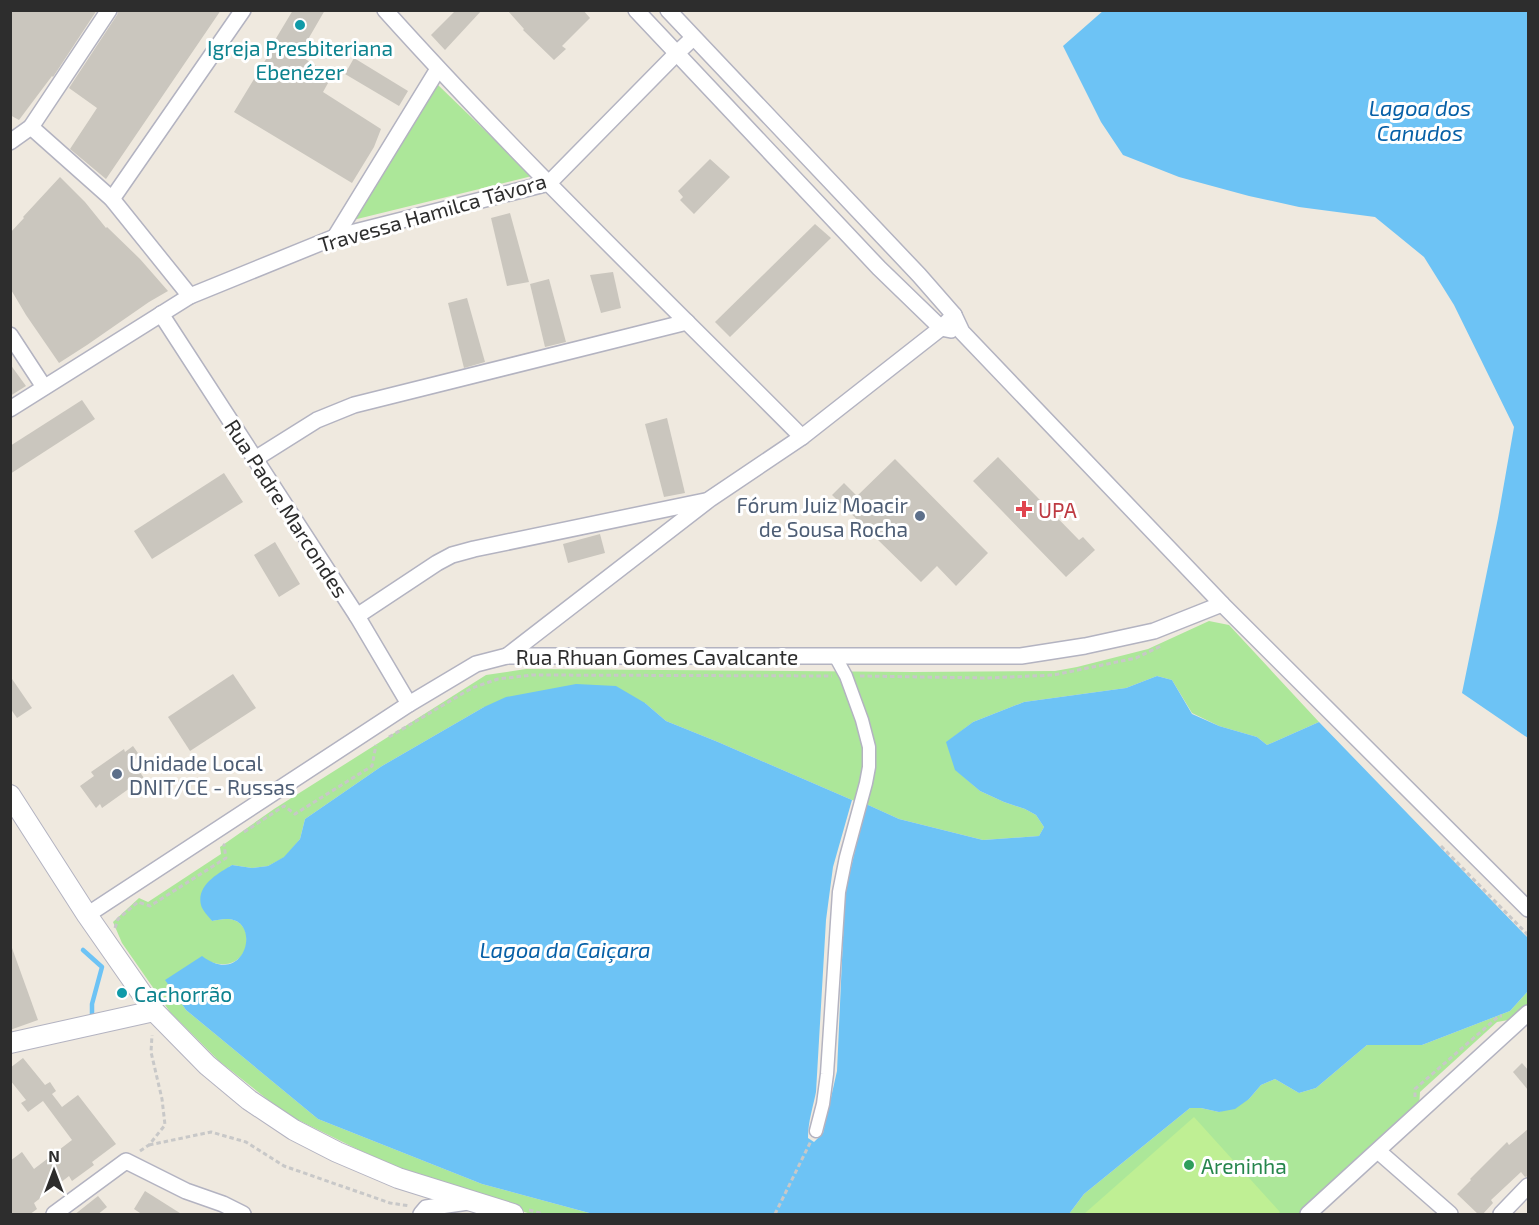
<svg xmlns="http://www.w3.org/2000/svg" width="1539" height="1225" font-family="'Exo 2',sans-serif">
  <style>
    .green { fill: #ace799 }
    .pitch { fill: #bfef94 }
    .water { fill: #6dc3f5 }
    .lines { fill: none; stroke-linecap: round; stroke-linejoin: round }
    .stream { stroke: #6dc3f5; stroke-width: 4.5 }
    .building { fill: #cac6be }
    .pedestrian-casing { stroke: #b3b3c1; stroke-width: 15 }
    .minor-casing { stroke: #b3b3c1; stroke-width: 18 }
    .tertiary-casing { stroke: #b3b3c1; stroke-width: 22 }
    .path { stroke: #c8c8c8; stroke-width: 3; stroke-dasharray: 4.5 3; stroke-linecap: butt }
    .pedestrian { stroke: #fff; stroke-width: 12 }
    .minor { stroke: #fff; stroke-width: 15 }
    .tertiary { stroke: #fff; stroke-width: 20 }
    .culture-dot { fill: #0f9aa8; stroke: #fff; stroke-width: 2 }
    .health-dot { fill: #e0444e; stroke: #fff; stroke-width: 2 }
    .service-dot { fill: #5c6f8a; stroke: #fff; stroke-width: 2 }
    .leisure-dot { fill: #2e9e5b; stroke: #fff; stroke-width: 2 }
    .labels { text-anchor: middle; dominant-baseline: central; stroke-width: 6; stroke-linejoin: round; paint-order: stroke }
    .culture-label { font-size: 21px; fill: #0d838f; stroke: #fff }
    .street-label { font-size: 21px; fill: #2d2d2d; stroke: #fff }
    .service-label { font-size: 21px; fill: #4e5e75; stroke: #fff; text-anchor: end }
    .health-label { font-size: 21px; fill: #be3a42; stroke: #fff; text-anchor: start }
    .leisure-label { font-size: 21px; fill: #27864d; stroke: #fff; text-anchor: start }
    .water-label { font-size: 22px; font-style: italic; fill: #0760a7; stroke: #fff }
  </style>
  <rect width="100%" height="100%" fill="#efe9df"/>
  <g class="green">
    <polygon points="437,84 532,176 353,220"/>
    <path d="M1209,621L1229,625L1319,722L1267,745L1257,737L1219,726L1192,713L1172,680L1157,676L1126,688L1024,702L973,722L947,742L956,770L980,791L1004,802L1025,809L1036,815L1044,827L1039,836L983,840L899,819L866,804L852,800L718,742L666,721L645,703L484,707L382,766L305,819L300,839L285,857L268,866L252,868L232,865C219,874 207,880 202,896L212,921C216,920 222,919 226,919C259,918 252,976 211,962L166,980L186,1010L318,1119L482,1184L593,1214H531L430,1182L357,1149L286,1114L219,1061L170,1012L122,943L113,922L139,898L148,902L221,854L220,847L274,809L486,675L526,669L912,672L1055,671L1077,667L1148,649Z"/>
    <polygon points="1528,991 1528,1004 1514,1019 1497,1022 1420,1092 1419,1108 1302,1214 1069,1214 1084,1194 1190,1108 1201,1108 1219,1112 1249,1099 1261,1085 1275,1079 1299,1093 1316,1088 1367,1045 1422,1045 1510,1011"/>
  </g>
  <polygon class="pitch" points="1194,1117 1280,1212 1278,1214 1084,1214"/>
  <g class="water">
    <polygon points="1104,10 1528,11 1528,738 1462,693 1498,518 1514,427 1454,305 1424,257 1375,217 1299,207 1249,196 1179,177 1123,155 1101,122 1063,46"/>
    <path d="M1157,676L1172,680L1192,714L1219,726L1257,737L1267,745L1319,722L1528,938V991L1510,1011L1422,1045H1367L1316,1088L1299,1093L1275,1079L1261,1085L1249,1099L1235,1109L1219,1112L1201,1108H1190L1084,1194L1069,1214H593L482,1184L318,1119L186,1010L165,980L202,956C246,989 263,918 226,919C222,919 217,920 212,921C209,917 202,910 201,905C196,885 219,873 232,865L252,868L268,866L284,857L300,839L305,819L382,766L484,707L506,697L576,684L616,686L645,703L666,721L718,742L852,800L833,867L826,920L816,1092C813,1107 808,1122 808,1138L814,1142L823,1133L837,1071L845,893L866,804L899,819L983,840L1039,836L1044,827L1036,815L1025,809L1004,802L980,791L955,770L946,742L973,722L1024,702L1126,688Z"/>
  </g>
  <g class="lines">
    <polyline class="stream" points="83,950 102,967 92,1004 92,1014"/>
  </g>
  <g class="building">
    <polygon points="10,10 97,10 53,77 52,76 19,120 10,115"/>
    <polygon points="119,10 221,10 106,179 70,149 97,108 69,88 117,15"/>
    <polygon points="293,10 325,10 299,55 332,76 323,92 381,129 374,147 352,183 234,112 277,41 275,40"/>
    <polygon points="456,10 482,10 445,50 431,35"/>
    <polygon points="507,10 583,10 590,18 562,46 566,49 554,60 523,30 524,29"/>
    <polygon points="354,58 408,91 399,106 345,74"/>
    <polygon points="710,159 730,177 694,214 680,200 683,197 678,191"/>
    <polygon points="60,177 85,202 106,228 107,227 140,259 168,291 149,302 87,345 59,363 26,315 10,288 10,233 24,218 23,217"/>
    <polygon points="510,213 529,282 507,286 491,218"/>
    <polygon points="815,224 831,238 730,337 715,322"/>
    <polygon points="613,272 621,308 601,313 590,275"/>
    <polygon points="549,279 566,342 545,347 530,284"/>
    <polygon points="467,298 485,362 464,368 448,303"/>
    <polygon points="10,364 26,386 10,396"/>
    <polygon points="82,400 95,419 10,474 10,446"/>
    <polygon points="667,418 685,493 664,497 645,424"/>
    <polygon points="998,457 1079,540 1083,537 1095,550 1066,577 973,481"/>
    <polygon points="895,459 988,553 956,586 937,566 921,582 832,495 844,483 857,496"/>
    <polygon points="224,473 243,502 152,559 134,531"/>
    <polygon points="600,534 605,553 568,563 563,544"/>
    <polygon points="275,542 300,584 279,597 254,555"/>
    <polygon points="233,674 256,708 190,751 168,717"/>
    <polygon points="10,676 32,708 17,718 10,708"/>
    <polygon points="133,746 140,756 132,761 144,778 102,808 100,804 96,808 80,786 94,776 91,772 124,749 125,752"/>
    <polygon points="10,948 12,948 38,1020 10,1030"/>
    <polygon points="23,1058 45,1085 50,1082 56,1091 52,1094 62,1107 78,1095 116,1144 92,1162 94,1165 72,1181 69,1176 34,1203 37,1209 29,1215 10,1215 10,1161 22,1152 34,1169 72,1140 43,1101 28,1112 21,1103 26,1100 10,1080 10,1068"/>
    <polygon points="1522,1063 1528,1070 1528,1090 1513,1072"/>
    <polygon points="1528,1129 1528,1176 1525,1177 1521,1172 1491,1200 1493,1203 1482,1215 1479,1215 1457,1194 1471,1180 1470,1179 1507,1142 1509,1145"/>
    <polygon points="145,1191 183,1215 143,1215 134,1209"/>
    <polygon points="98,1196 107,1207 97,1215 74,1215"/>
  </g>
  <g class="lines">
    <g class="pedestrian-casing">
      <polyline id="pedestrian" points="816,1131 823,1104 827,1074 839,892 846,857 866,783 869,767 869,747 862,720 846,676 835,656"/>
    </g>
    <g class="minor-casing">
      <g id="minor">
        <path d="M385,10C518,158 662,296 802,437"/>
        <polyline points="636,10 879,268 941,328 951,330"/>
        <polyline points="668,10 919,275 954,315 962,332 1222,604 1528,909"/>
        <polyline points="31,127 112,199 190,296"/>
        <polyline points="10,142 31,127 109,10"/>
        <polyline points="112,199 243,10"/>
        <polyline points="335,237 438,69"/>
        <polyline points="161,314 357,616 409,704"/>
        <polyline points="10,335 44,387"/>
        <polyline points="10,409 190,296 335,237 549,183 676,54 693,38"/>
        <polyline points="255,459 317,420 354,405 687,322"/>
        <polyline points="357,616 437,563 452,555 474,549 705,501"/>
        <polyline points="507,656 710,499 802,437 941,328 954,315"/>
        <polyline points="87,915 409,704 476,664 507,656 1021,656 1085,646 1154,631 1222,604"/>
        <polyline points="1378,1151 1450,1214"/>
        <polyline points="54,1214 126,1161 186,1191 223,1204 243,1214"/>
        <polyline points="421,1214 426,1208 468,1202"/>
        <polyline points="1308,1214 1528,1013"/>
        <polyline points="1501,1214 1528,1186"/>
      </g>
    </g>
    <g class="tertiary-casing">
      <g id="tertiary">
        <polyline points="10,795 87,915 154,1011 207,1065 249,1100 294,1130 337,1152 398,1178 513,1214"/>
        <polyline points="10,1043 154,1011"/>
      </g>
    </g>
    <g class="path">
      <polyline points="860,676 987,678 1054,675 1136,658 1161,646"/>
      <polyline points="389,737 472,688 498,679 532,675 832,676"/>
      <polyline points="244,832 284,806 295,814 372,766 376,745"/>
      <polyline points="1441,846 1528,935"/>
      <polyline points="115,928 118,919 138,902 150,906 226,858 224,845 225,844"/>
      <polyline points="1415,1097 1415,1089 1499,1016 1502,1016"/>
      <polyline points="149,1145 211,1132 246,1142 284,1166 390,1203 410,1206"/>
      <polyline points="140,1151 149,1145 165,1125 162,1099 151,1052 152,1035"/>
      <polyline points="529,1210 543,1214"/>
      <polyline points="775,1214 811,1141"/>
    </g>
    <use href="#pedestrian" class="pedestrian"/>
    <use href="#minor" class="minor"/>
    <use href="#tertiary" class="tertiary"/>
  </g>
  <g class="culture-dot">
    <circle cx="300" cy="25" r="6"/>
    <circle cx="122" cy="993" r="6"/>
  </g>
  <path class="health-dot" d="M1021 500h6v6h6v6h-6v6h-6v-6h-6v-6h6z"/>
  <g class="service-dot">
    <circle cx="920" cy="516" r="6"/>
    <circle cx="117" cy="774" r="6"/>
  </g>
  <circle class="leisure-dot" cx="1189" cy="1165" r="6"/>
  <g class="labels">
    <g class="culture-label">
      <text x="300" y="47">Igreja Presbiteriana<tspan x="300" dy="24">Ebenézer</tspan></text>
      <text x="134" y="993" text-anchor="start">Cachorrão</text>
    </g>
    <g class="street-label">
      <text transform="translate(432 212) rotate(-16)">Travessa Hamilca Távora</text>
      <text transform="translate(287 508) rotate(57)">Rua Padre Marcondes</text>
      <text x="657" y="656">Rua Rhuan Gomes Cavalcante</text>
    </g>
    <g class="service-label">
      <text x="908" y="504">Fórum Juiz Moacir<tspan x="908" dy="24">de Sousa Rocha</tspan></text>
      <text x="129" y="762" text-anchor="start">Unidade Local<tspan x="129" dy="24">DNIT/CE - Russas</tspan></text>
    </g>
    <g class="health-label">
      <text x="1038" y="509">UPA</text>
    </g>
    <g class="leisure-label">
      <text x="1201" y="1165">Areninha</text>
    </g>
    <g class="water-label">
      <text x="1420" y="107">Lagoa dos<tspan x="1420" dy="25">Canudos</tspan></text>
      <text x="565" y="949">Lagoa da Caiçara</text>
    </g>
  </g>
  <rect width="1539" height="1225" fill="none" stroke="#2d2d2d" stroke-width="24"/>
  <g transform="translate(54 1171)" stroke="#ffffff" stroke-width="4.5" paint-order="stroke">
  <path d="M0-4.5L10 22L0 15L-10 22Z" fill="#2d2d2d"/>
  <text y="-9" font-size="16" font-weight="bold" text-anchor="middle" fill="#2d2d2d">N</text>
  </g>
</svg>
